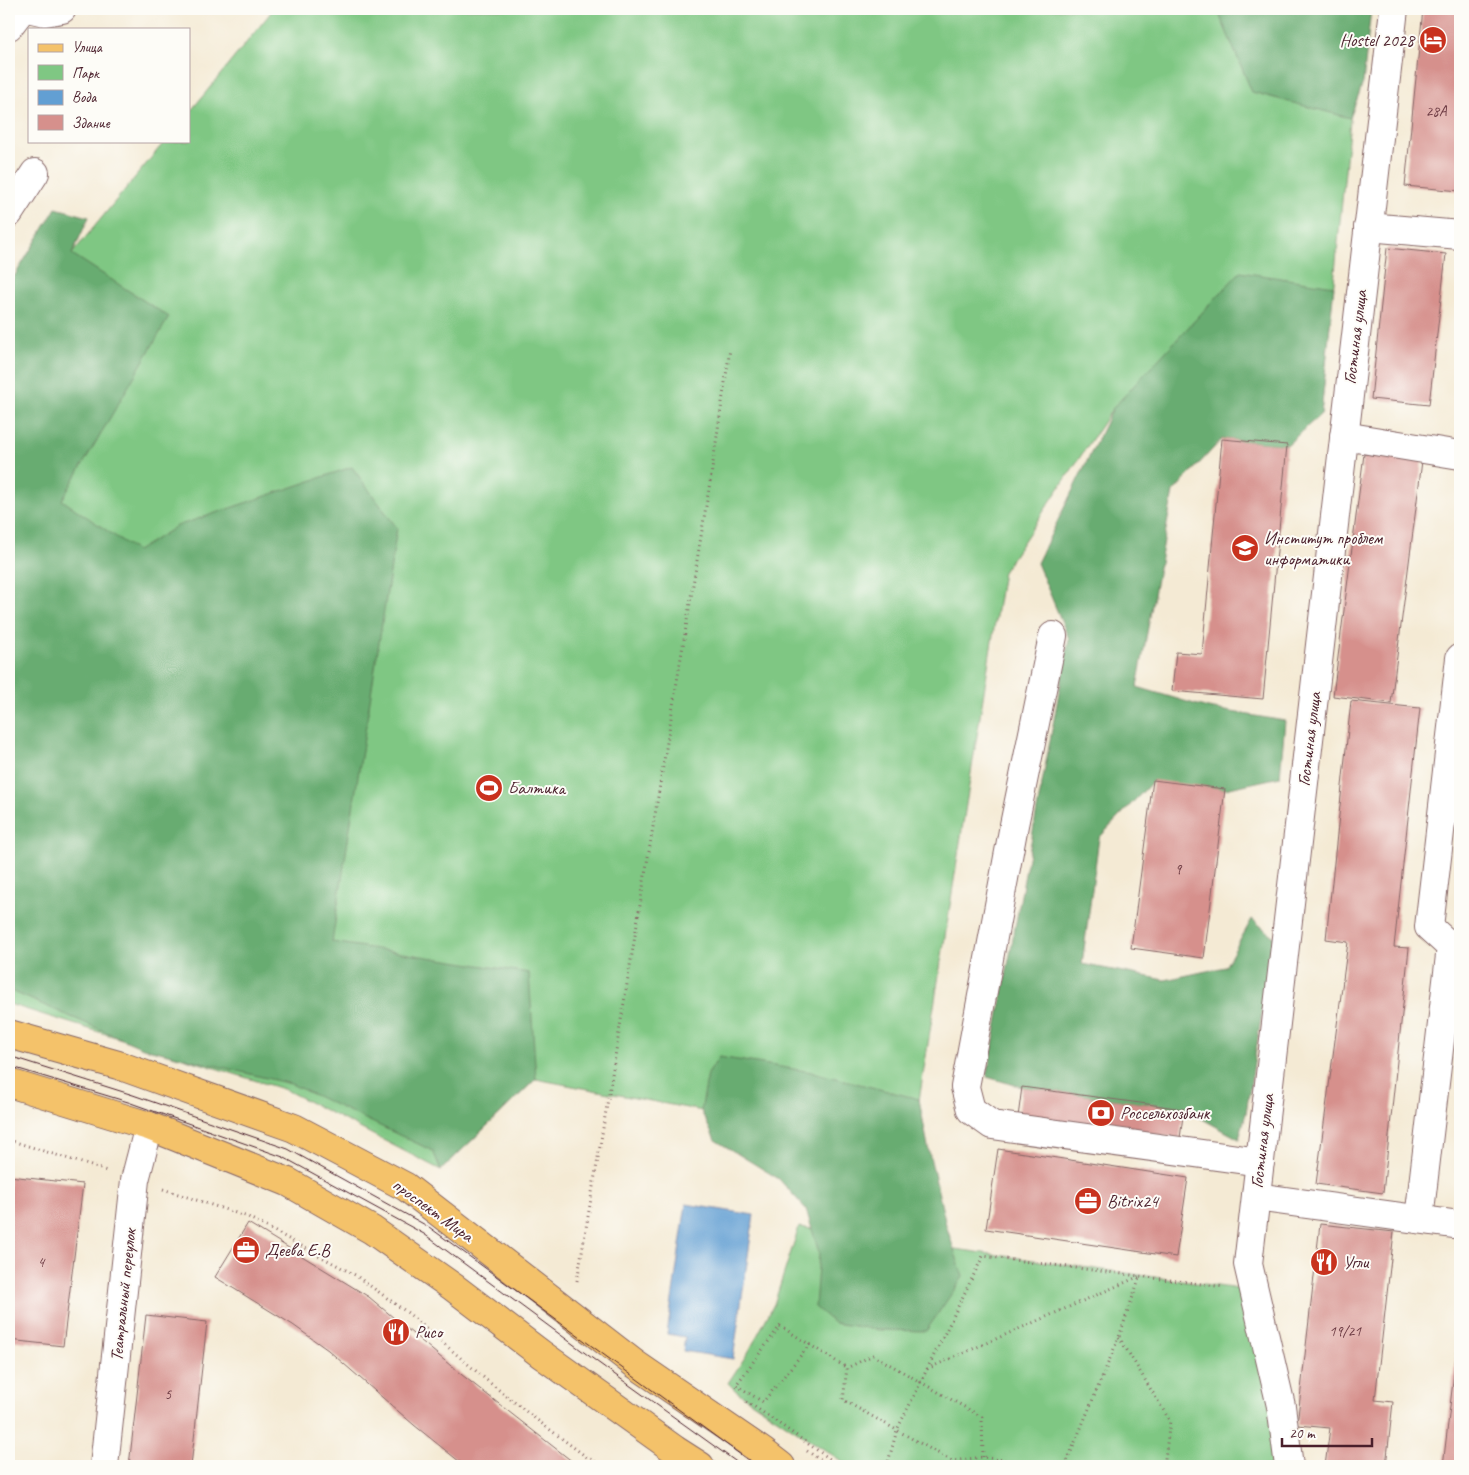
<svg xmlns="http://www.w3.org/2000/svg" width="1469" height="1475" font-family="Caveat,sans-serif">
  <style>
    .green { fill: #7fc783; stroke: #647357 }
    .forest { fill: #67ac71; stroke: #58664e }
    .water { fill: #629fd3; stroke: #565f7f }
    .building { fill: #d6908c }
    .lines { fill: none; stroke-linecap: round; stroke-linejoin: round }
    .minor-casing { stroke: #866666; stroke-width: 30 }
    .major-casing { stroke: #866666; stroke-width: 30 }
    .path { stroke: #866666; stroke-width: 3; stroke-dasharray: 1 4; stroke-linecap: butt }
    .minor { stroke: #fff; stroke-width: 28 }
    .major { stroke: #f4c26a; stroke-width: 28 }
    .tram { stroke: #4a1f2b; stroke-width: 1 }
    .labels { text-anchor: middle; dominant-baseline: central; stroke-width: 4; stroke-linejoin: round; paint-order: stroke }
    .number-label { font-size: 15px; fill: #6d3b43 }
    .poi-label { font-size: 18px; fill: #4a1f2b; stroke: #fdfcf7; text-anchor: start }
    .street-label { font-size: 18px; fill: #4a1f2b; stroke: #fdfcf7 }
  </style>
  <rect width="100%" height="100%" fill="#fdfcf7"/>
  <filter id="ink" filterUnits="userSpaceOnUse"><feTurbulence type="fractalNoise" baseFrequency=".02" numOctaves="2"/><feDisplacementMap in="SourceGraphic" scale="10" xChannelSelector="R" yChannelSelector="G"/><feConvolveMatrix kernelMatrix="1 2 1 2 8 2 1 2 1" color-interpolation-filters="sRGB"/></filter>
  <filter id="wash" filterUnits="userSpaceOnUse"><feTurbulence type="fractalNoise" baseFrequency=".0096" numOctaves="4" result="noise"/><feDisplacementMap in="SourceGraphic" scale="20" xChannelSelector="R" yChannelSelector="G"/><feGaussianBlur stdDeviation="1.12" result="paint"/><feColorMatrix in="noise" values="0 0 0 0 0 0 0 0 0 0 0 0 0 0 0 0 0 1.4 0 .05"/><feComposite in="paint" operator="in"/></filter>
  <g filter="url(#wash)">
    <rect width="100%" height="100%" fill="#f4ead4"/>
    <g class="green">
      <polygon points="273,9 1361,9 1321,414 1113,408 1003,572 911,1151 536,1079 441,1170 286,1090 9,1004 9,330 165,141 189,141 189,113 268,16"/>
      <polygon points="799,1227 1253,1291 1288,1466 849,1466 736,1391 728,1383 749,1351 774,1304"/>
    </g>
    <g class="forest">
      <polygon points="1217,9 1371,9 1363,83 1350,118 1252,92"/>
      <polygon points="56,208 89,217 72,254 169,317 62,500 137,551 177,526 352,467 397,528 332,942 529,973 536,1079 441,1170 433,1151 291,1084 143,1048 9,990 9,285"/>
      <polygon points="1240,272 1334,286 1321,414 1287,445 1222,439 1173,492 1137,687 1208,708 1285,721 1280,777 1225,789 1153,781 1099,838 1082,964 1165,980 1225,967 1252,919 1274,937 1246,1113 1239,1139 1184,1109 1022,1087 987,1077 1069,639 1037,563 1113,408"/>
      <polygon points="719,1057 812,1072 919,1099 929,1152 946,1225 963,1277 926,1331 880,1330 834,1323 815,1307 819,1253 806,1209 779,1179 715,1140 701,1111 708,1074"/>
    </g>
    <polygon class="water" points="686,1204 754,1215 733,1359 683,1351 685,1337 667,1334"/>
    <g id="blocks">
      <g class="building">
        <polygon points="1423,9 1460,9 1460,191 1405,186"/>
        <polygon points="1387,248 1446,254 1429,405 1371,399"/>
        <polygon points="1222,439 1287,445 1263,699 1172,691 1176,652 1202,654"/>
        <polygon points="1364,454 1422,461 1391,703 1333,696"/>
        <polygon points="1351,701 1420,708 1394,947 1409,948 1383,1193 1316,1184 1348,942 1326,939"/>
        <polygon points="1153,780 1225,789 1204,958 1131,948"/>
        <polygon points="1022,1087 1184,1109 1180,1138 1018,1117"/>
        <polygon points="998,1149 1188,1178 1176,1257 986,1229"/>
        <polygon points="9,1176 83,1184 63,1346 9,1340"/>
        <polygon points="248,1223 369,1297 457,1371 578,1466 465,1466 414,1425 328,1350 293,1325 215,1277"/>
        <polygon points="1320,1224 1394,1232 1375,1400 1393,1402 1386,1466 1325,1466 1330,1428 1297,1425"/>
        <polygon points="146,1315 207,1322 191,1466 129,1466"/>
        <polygon points="1459,1330 1460,1331 1460,1466 1443,1466"/>
      </g>
    </g>
  </g>
  <g filter="url(#ink)">
    <use href="#blocks" fill-opacity="0" stroke="#866666" stroke-width="1"/>
    <g class="lines">
      <g class="minor-casing">
        <g id="minor">
          <polyline points="32,9 45,12 62,9"/>
          <polyline points="9,26 22,9"/>
          <polyline points="9,213 35,173"/>
          <polyline points="1368,227 1460,235"/>
          <polyline points="1344,436 1460,455"/>
          <polyline points="1053,636 1014,825 965,1087 971,1110 992,1125 1260,1162"/>
          <polyline points="1256,1197 1460,1225"/>
          <polyline points="1419,1219 1451,947 1429,927 1460,658"/>
          <polyline points="104,1466 135,1180 149,1126"/>
          <polyline points="1289,1466 1281,1406 1248,1264 1394,9"/>
        </g>
      </g>
      <g class="major-casing">
        <g id="major">
          <polyline points="9,1034 118,1065 294,1128 406,1187 635,1364 763,1452 781,1466"/>
          <polyline points="9,1083 149,1126 288,1182 372,1230 453,1287 541,1354 675,1450 700,1466"/>
        </g>
      </g>
      <g class="path">
        <polyline points="9,1140 107,1171"/>
        <polyline points="163,1189 248,1217 355,1275 408,1313 490,1383 537,1420 585,1456 602,1466"/>
        <polyline points="577,1281 609,1093 711,476 730,349"/>
        <polyline points="1119,1337 1170,1421 1164,1466"/>
        <polyline points="810,1344 763,1402 736,1385 780,1326 847,1368"/>
        <polyline points="927,1369 1140,1276 1119,1337 1065,1466"/>
        <polyline points="746,1402 758,1409 840,1466"/>
        <polyline points="807,1451 829,1466"/>
        <polyline points="983,1457 982,1417 873,1355 847,1368 843,1400 952,1461 983,1457 1046,1466"/>
        <polyline points="887,1466 897,1430 983,1256 1224,1287"/>
      </g>
      <use href="#minor" class="minor"/>
      <use href="#major" class="major"/>
      <g class="tram">
        <polyline points="9,1056 133,1095 288,1149 429,1227 756,1466"/>
        <polyline points="9,1066 128,1102 283,1157 424,1234 600,1364 742,1466"/>
      </g>
    </g>
  </g>
  <defs>
    <g id="hotel-disc" transform="scale(1.4375)"><circle r="9.5" fill="#c8321e" stroke="#fdfcf7"/><path d="M-6-4.5h1.5V1H6V5H4.5V3h-9V5H-6ZM-4 0a1.8 1.8 0 1 1 3.6 0ZM.5 0V-2.5h3Q6-2.5 6 0Z" fill="#fff"/></g>
    <g id="university-disc" transform="scale(1.4375)"><circle r="9.5" fill="#c8321e" stroke="#fdfcf7"/><path d="M0-5L7-2L0 1L-7-2ZM-4 1L0 2.5L4 1V4Q0 6-4 4Z" fill="#fff"/></g>
    <g id="stadium-disc" transform="scale(1.4375)"><circle r="9.5" fill="#c8321e" stroke="#fdfcf7"/><path d="M0-5a6.5 5 0 1 0 0 10a6.5 5 0 1 0 0-10ZM-3.5-1.8h7v3.6h-7Z" fill="#fff"/></g>
    <g id="bank-disc" transform="scale(1.4375)"><circle r="9.5" fill="#c8321e" stroke="#fdfcf7"/><path d="M-6-4H6V4H-6ZM0-2.3a2.3 2.3 0 1 0 0 4.6a2.3 2.3 0 1 0 0-4.6Z" fill="#fff"/></g>
    <g id="office-disc" transform="scale(1.4375)"><circle r="9.5" fill="#c8321e" stroke="#fdfcf7"/><path d="M-6-3h4V-5.5h4V-3h4V5H-6ZM-1-4.5V-3h2v-1.5ZM-6 0V1H6V0Z" fill="#fff"/></g>
    <g id="restaurant-disc" transform="scale(1.4375)"><circle r="9.5" fill="#c8321e" stroke="#fdfcf7"/><path d="M-5-6h1v4h1v-4h1v4h1v-4h1v5L-1.5 .5V6h-2V.5L-5-1ZM5-6V6H3V1.5H1.5Q1.5-4 5-6Z" fill="#fff"/></g>
  </defs>
  <g fill-rule="evenodd">
    <use href="#hotel-disc" x="1433" y="40"/>
    <use href="#university-disc" x="1245" y="548"/>
    <use href="#stadium-disc" x="489" y="788"/>
    <use href="#bank-disc" x="1101" y="1113"/>
    <use href="#office-disc" x="1088" y="1201"/>
    <use href="#office-disc" x="246" y="1250"/>
    <use href="#restaurant-disc" x="1324" y="1262"/>
    <use href="#restaurant-disc" x="396" y="1332"/>
  </g>
  <g class="labels">
    <g class="number-label">
      <text x="1436" y="111">28А</text>
      <text x="1178" y="869">9</text>
      <text x="41" y="1262">4</text>
      <text x="1345" y="1331">19/21</text>
      <text x="168" y="1394">5</text>
    </g>
    <g class="poi-label">
      <text x="1414" y="40" text-anchor="end">Hostel 2028</text>
      <text x="1264" y="538">Институт проблем<tspan x="1264" dy="21">информатики</tspan></text>
      <text x="508" y="788">Балтика</text>
      <text x="1120" y="1113">Россельхозбанк</text>
      <text x="1107" y="1201">Bitrix24</text>
      <text x="265" y="1250">Деева Е.В</text>
      <text x="1343" y="1262">Угли</text>
      <text x="415" y="1332">Рисо</text>
    </g>
    <g class="street-label">
      <text transform="translate(1355 337) rotate(-83)">Гостиная улица</text>
      <text transform="translate(1309 739) rotate(-83)">Гостиная улица</text>
      <text transform="translate(1262 1141) rotate(-83)">Гостиная улица</text>
      <text transform="translate(433 1210) rotate(36)">проспект Мира</text>
      <text transform="translate(123 1295) rotate(-84)">Театральный переулок</text>
    </g>
  </g>
  <rect width="1469" height="1475" fill="none" stroke="#fdfcf7" stroke-width="30"/>
  <rect x="28" y="28" width="162" height="115" fill="#fdfcf7" stroke="#b5a4a5"/>
  <rect x="38" y="44" width="25" height="8" fill="#f4c26a" stroke="#b5a4a5"/>
  <text x="72" y="52" font-size="15" fill="#4a1f2b">Улица</text>
  <rect x="38" y="65" width="25" height="15" fill="#7fc783" stroke="#b5a4a5"/>
  <text x="72" y="78" font-size="15" fill="#4a1f2b">Парк</text>
  <rect x="38" y="90" width="25" height="15" fill="#629fd3" stroke="#b5a4a5"/>
  <text x="72" y="102" font-size="15" fill="#4a1f2b">Вода</text>
  <rect x="38" y="115" width="25" height="15" fill="#d6908c" stroke="#b5a4a5"/>
  <text x="72" y="128" font-size="15" fill="#4a1f2b">Здание</text>
  <path d="M1282 1438v8h90v-8" fill="none" stroke="#4a1f2b" stroke-width="2.5"/>
  <text x="1289" y="1438" font-size="15" fill="#4a1f2b" stroke="#fdfcf7" stroke-width="4" paint-order="stroke">20 m</text>
</svg>
